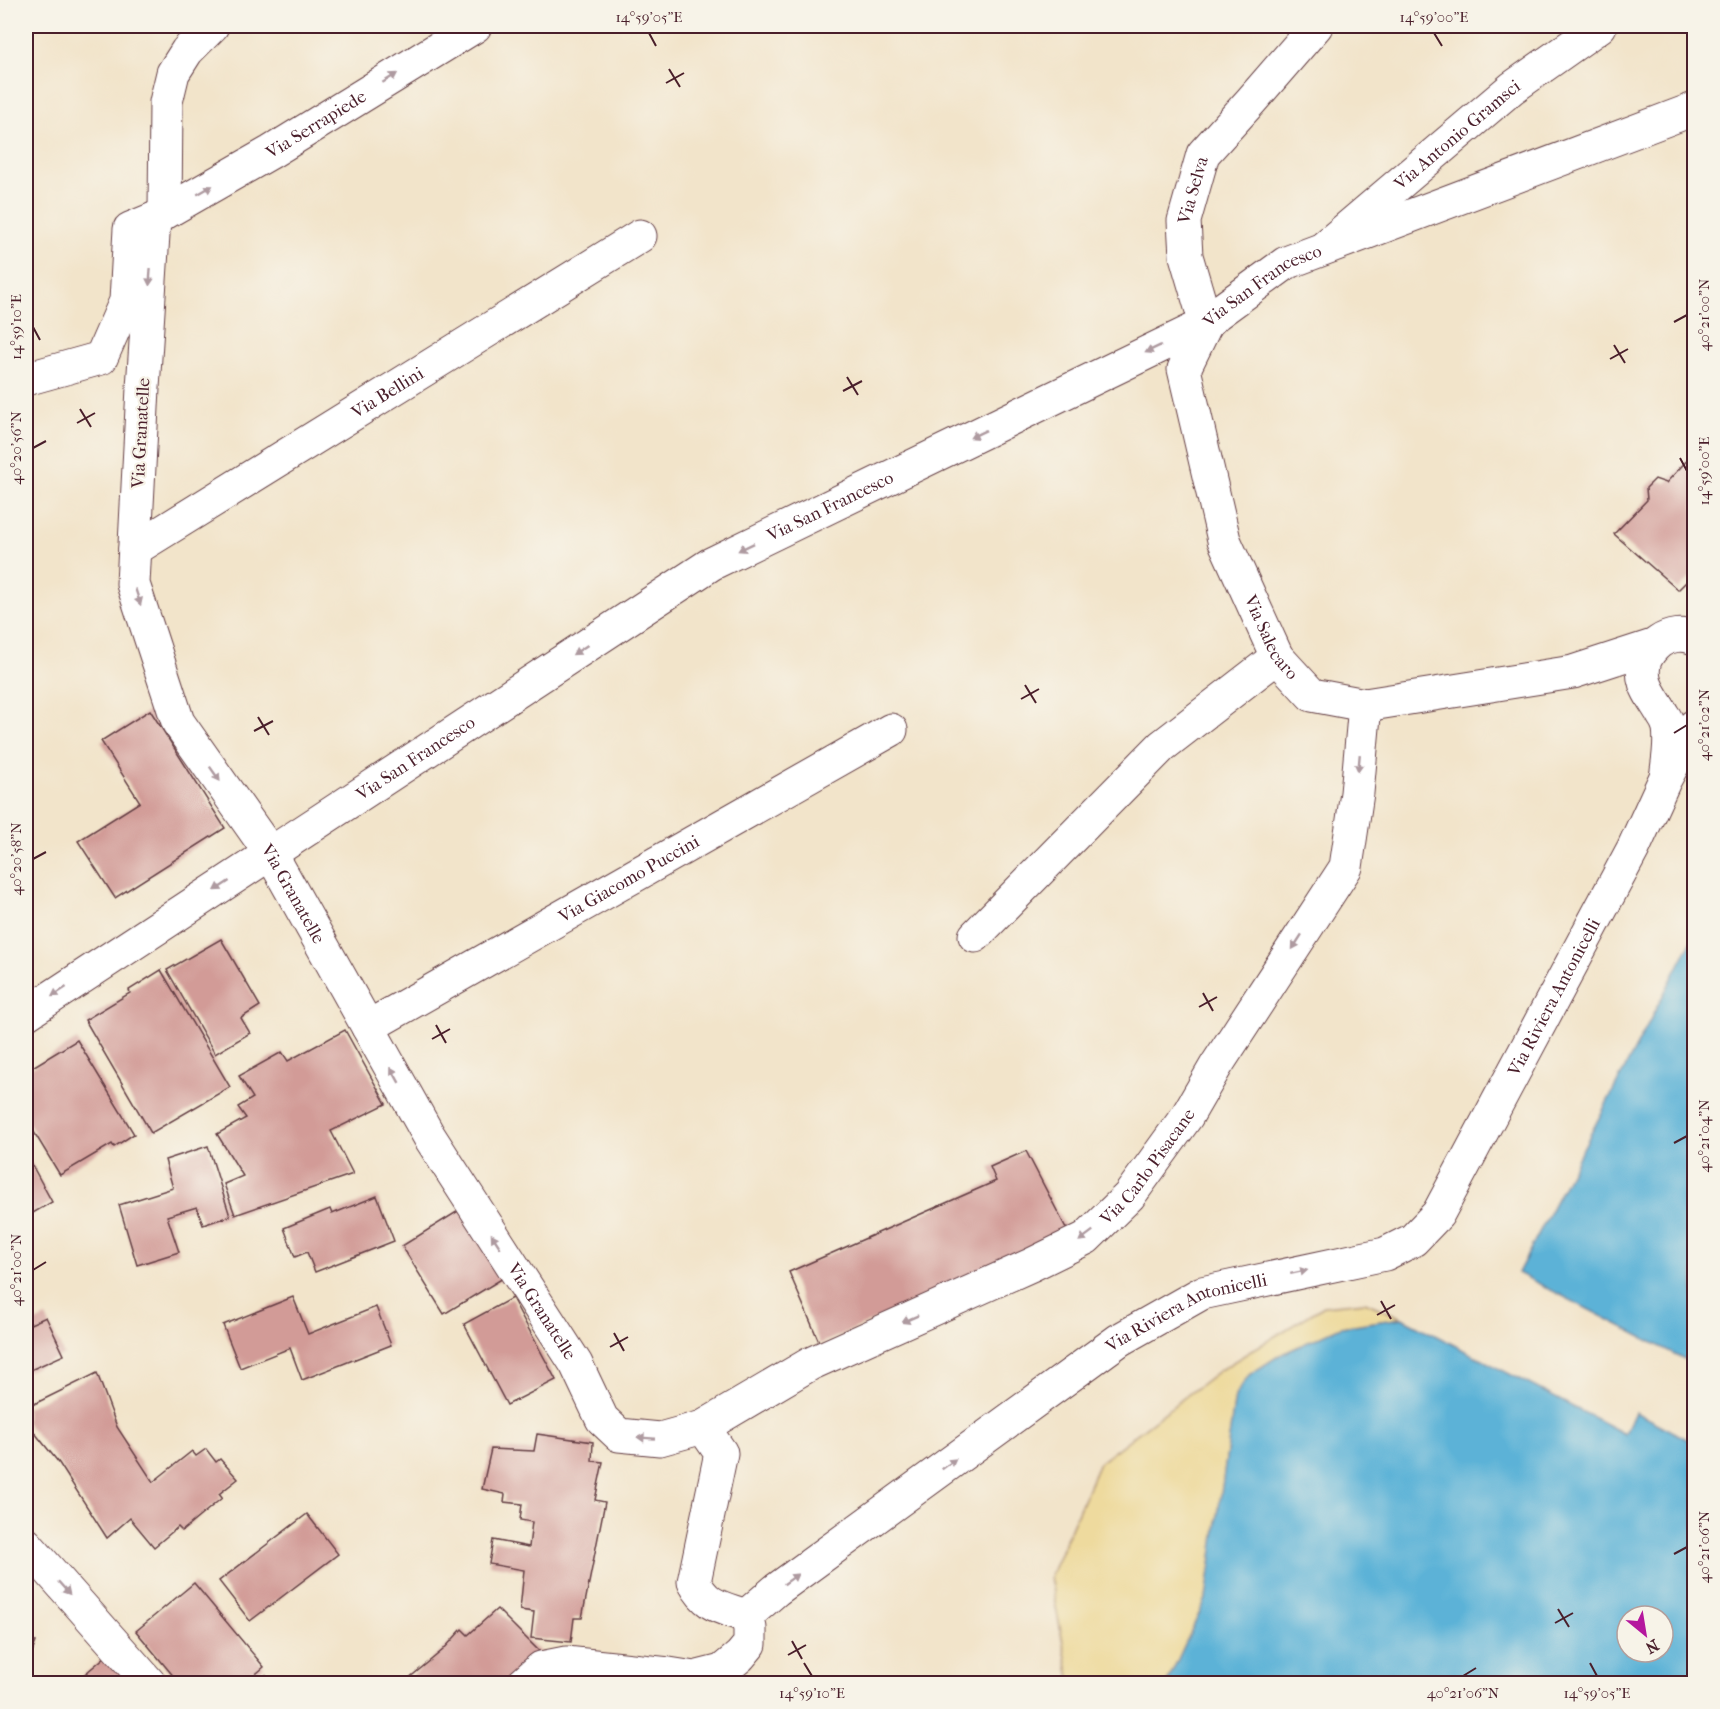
<svg xmlns="http://www.w3.org/2000/svg" width="1720" height="1709" font-family="'IM FELL French Canon',serif">
  <style>
    .sand { fill: #eeda9e; stroke: #9c7c64; stroke-width: 1.5 }
    .water { fill: #5bb2d7; stroke: #526881; stroke-width: 1.5; fill-rule: evenodd }
    .building { fill: #d29b97 }
    .lines { fill: none; stroke-linecap: round; stroke-linejoin: round }
    .minor-casing { stroke: #633d43; stroke-width: 35 }
    .tertiary-casing { stroke: #633d43; stroke-width: 35 }
    .minor { stroke: #fff; stroke-width: 33 }
    .tertiary { stroke: #fff; stroke-width: 33 }
    .oneway { fill: #ae9aa0 }
    .ticks { fill: none; stroke: #4a1f2b; stroke-width: 2 }
    .labels { text-anchor: middle; dominant-baseline: central; stroke-width: 4.5; stroke-linejoin: round; paint-order: stroke }
    .street-label { font-size: 18px; fill: #4a1f2b; stroke: #f7f3e8 }
    .neatline { fill: none; stroke: #4a1f2b; stroke-width: 2 }
    .ticks-label { font-size: 15px; text-anchor: middle; fill: #4a1f2b }
  </style>
  <rect width="100%" height="100%" fill="#f7f3e8"/>
  <filter id="ink" filterUnits="userSpaceOnUse"><feTurbulence type="fractalNoise" baseFrequency=".0167" numOctaves="2"/><feDisplacementMap in="SourceGraphic" scale="12" xChannelSelector="R" yChannelSelector="G"/><feConvolveMatrix kernelMatrix="1 2 1 2 8 2 1 2 1" color-interpolation-filters="sRGB"/></filter>
  <filter id="wash" filterUnits="userSpaceOnUse"><feTurbulence type="fractalNoise" baseFrequency=".008" numOctaves="4" result="noise"/><feDisplacementMap in="SourceGraphic" scale="24" xChannelSelector="R" yChannelSelector="G"/><feGaussianBlur stdDeviation="1.35" result="paint"/><feColorMatrix in="noise" values="0 0 0 0 0 0 0 0 0 0 0 0 0 0 0 0 0 1.4 0 .05"/><feComposite in="paint" operator="in"/></filter>
  <g filter="url(#wash)">
    <rect width="100%" height="100%" fill="#f2e4ca"/>
    <polygon class="sand" points="1365,1302 1402,1318 1341,1327 1280,1355 1249,1375 1235,1396 1206,1599 1167,1683 1071,1683 1050,1577 1099,1463 1220,1370 1324,1306"/>
    <g class="water">
      <polygon points="1694,936 1694,1364 1518,1273"/>
      <path d="M1402,1318L1625,1434L1635,1412L1694,1443V1683H1167L1206,1599L1235,1396L1249,1375L1280,1355L1341,1327ZM1627,1616H1663V1652H1627Z"/>
    </g>
    <g id="blocks">
      <g class="building">
        <polygon points="1694,453 1694,574 1678,590 1614,534 1647,500 1646,488 1655,479 1666,483"/>
        <polygon points="150,710 225,828 115,898 78,841 140,802 101,741"/>
        <polygon points="221,939 260,1006 241,1018 250,1033 215,1054 167,970"/>
        <polygon points="161,970 230,1087 151,1133 85,1020 130,993 129,990"/>
        <polygon points="345,1030 386,1104 331,1131 353,1174 235,1215 224,1184 243,1176 217,1134 246,1118 238,1107 253,1098 239,1076 282,1052 288,1061"/>
        <polygon points="77,1040 134,1134 114,1147 112,1144 60,1175 26,1119 26,1071"/>
        <polygon points="208,1146 230,1216 203,1225 197,1207 167,1216 179,1252 137,1265 119,1205 173,1188 165,1160"/>
        <polygon points="1026,1151 1069,1234 820,1344 789,1272 996,1181 990,1167"/>
        <polygon points="26,1154 52,1202 26,1217"/>
        <polygon points="377,1196 394,1241 315,1272 307,1252 295,1257 284,1228 330,1209 332,1214"/>
        <polygon points="463,1208 505,1277 444,1314 402,1246"/>
        <polygon points="293,1297 308,1334 376,1307 391,1345 302,1380 290,1348 240,1368 223,1325"/>
        <polygon points="512,1298 556,1380 507,1405 464,1324"/>
        <polygon points="46,1317 64,1355 26,1372 26,1326"/>
        <polygon points="97,1373 117,1427 153,1482 192,1451 196,1456 206,1449 216,1462 220,1459 238,1479 219,1494 222,1498 182,1531 178,1527 154,1547 130,1518 107,1538 59,1463 26,1422 26,1408"/>
        <polygon points="537,1434 593,1442 592,1461 603,1462 595,1500 605,1502 582,1618 574,1618 571,1642 531,1638 534,1612 520,1610 524,1570 489,1564 493,1540 529,1547 532,1522 520,1520 522,1504 504,1502 505,1494 482,1489 491,1449 534,1451"/>
        <polygon points="307,1514 338,1554 250,1621 219,1581"/>
        <polygon points="194,1583 264,1667 244,1684 180,1684 136,1631"/>
        <polygon points="497,1609 543,1655 510,1684 402,1684 443,1650 462,1629 468,1635"/>
        <polygon points="26,1639 36,1642 26,1668"/>
        <polygon points="112,1651 140,1684 73,1684"/>
        <polygon points="554,1674 599,1682 598,1684 552,1684"/>
        <polygon points="266,1675 273,1684 257,1684"/>
      </g>
    </g>
  </g>
  <g filter="url(#ink)">
    <use href="#blocks" fill-opacity="0" stroke="#633d43" stroke-width="1.5"/>
    <g class="lines">
      <g class="minor-casing">
        <g id="minor">
          <polyline points="165,212 166,102 173,73 187,51 212,26"/>
          <path id="s1" d="M154,219L143,388L133,584L178,722L271,854L429,1136L576,1364L602,1419L619,1435L660,1439L703,1427L810,1364L1031,1265L1086,1238L1129,1196L1187,1116L1216,1066L1346,867L1357,793L1365,705"/>
          <path id="s2" d="M1326,246L1512,88L1600,26"/>
          <path id="s3" d="M1206,324L1184,369L1224,540L1277,657L1312,695L1365,705L1573,672L1653,646"/>
          <path id="s4" d="M1206,324L1186,256L1184,221L1203,154L1251,101L1316,26"/>
          <path id="s5" d="M26,379L101,358L126,301L130,229L154,219L271,152L475,26"/>
          <path id="s6" d="M135,549L640,236"/>
          <path d="M1667,770C1669,756 1671,741 1669,728C1668,723 1666,719 1663,715C1653,697 1638,683 1645,660C1648,653 1653,647 1659,642C1669,635 1683,633 1694,638"/>
          <polyline points="975,936 1162,746 1277,657"/>
          <path id="s7" d="M26,1014L711,564L1206,324"/>
          <path id="s8" d="M368,1027L891,730"/>
          <path d="M703,1427L721,1453L694,1582C707,1607 721,1607 746,1616"/>
          <polyline points="26,1544 150,1684"/>
          <path id="s9" d="M746,1616L776,1590L1119,1340L1202,1293L1385,1254L1413,1240L1438,1214L1633,849L1665,779L1694,726"/>
          <polyline points="523,1684 541,1668 566,1663 669,1674 694,1678 722,1671 740,1656 750,1644 750,1628 746,1616"/>
        </g>
      </g>
      <g class="tertiary-casing">
        <g id="tertiary">
          <path id="s10" d="M1206,324L1216,314L1286,263L1694,109"/>
        </g>
      </g>
      <use href="#minor" class="minor"/>
      <use href="#tertiary" class="tertiary"/>
    </g>
    <defs><path id="oneway-solid" d="M-6-.8H1V-3.2L6.5 0L1 3.2V.8H-6Z" transform="scale(1.5)"/></defs>
    <g class="oneway">
      <use href="#oneway-solid" transform="translate(390 78) rotate(-32)"/>
      <use href="#oneway-solid" transform="translate(205 190) rotate(-30)"/>
      <use href="#oneway-solid" transform="translate(150 277) rotate(94)"/>
      <use href="#oneway-solid" transform="translate(1153 349) rotate(154)"/>
      <use href="#oneway-solid" transform="translate(978 434) rotate(154)"/>
      <use href="#oneway-solid" transform="translate(746 547) rotate(154)"/>
      <use href="#oneway-solid" transform="translate(138 597) rotate(72)"/>
      <use href="#oneway-solid" transform="translate(580 650) rotate(147)"/>
      <use href="#oneway-solid" transform="translate(1359 763) rotate(95)"/>
      <use href="#oneway-solid" transform="translate(215 774) rotate(55)"/>
      <use href="#oneway-solid" transform="translate(222 886) rotate(147)"/>
      <use href="#oneway-solid" transform="translate(1297 942) rotate(123)"/>
      <use href="#oneway-solid" transform="translate(59 992) rotate(147)"/>
      <use href="#oneway-solid" transform="translate(395 1075) rotate(-119)"/>
      <use href="#oneway-solid" transform="translate(1086 1236) rotate(143)"/>
      <use href="#oneway-solid" transform="translate(496 1241) rotate(-123)"/>
      <use href="#oneway-solid" transform="translate(1299 1272) rotate(-12)"/>
      <use href="#oneway-solid" transform="translate(910 1319) rotate(156)"/>
      <use href="#oneway-solid" transform="translate(646 1438) rotate(-176)"/>
      <use href="#oneway-solid" transform="translate(949 1464) rotate(-36)"/>
      <use href="#oneway-solid" transform="translate(791 1579) rotate(-36)"/>
      <use href="#oneway-solid" transform="translate(64 1588) rotate(48)"/>
    </g>
  </g>
  <path class="ticks" d="M649,33L656,46M1434,33L1442,46M669,69L680,87M666,83L684,73M1674,322L1687,315M33,327L40,340M1614,345L1625,363M1610,359L1628,349M847,377L858,395M843,391L862,381M80,409L91,427M77,423L95,413M33,448L46,441M1680,458L1687,471M1025,685L1036,703M1021,699L1039,689M258,717L269,735M254,731L273,721M1674,733L1687,725M33,859L46,852M1203,993L1213,1011M1199,1007L1217,997M436,1025L446,1043M432,1039L450,1029M1674,1143L1687,1136M33,1270L46,1262M1381,1301L1391,1319M1377,1315L1395,1305M614,1333L624,1351M610,1347L628,1337M1674,1554L1687,1547M1558,1609L1569,1627M1555,1623L1573,1613M792,1641L802,1659M788,1655L806,1645M804,1663L812,1676M1590,1663L1597,1676M1463,1676L1476,1668"/>
  <g class="labels">
    <g class="street-label">
      <text stroke="none"><textPath href="#s5" startOffset="426">Via Serrapiede</textPath></text>
      <text stroke="none"><textPath href="#s2" startOffset="172">Via Antonio Gramsci</textPath></text>
      <text stroke="none"><textPath href="#s4" startOffset="138">Via Selva</textPath></text>
      <text stroke="none"><textPath href="#s10" startOffset="69">Via San Francesco</textPath></text>
      <text stroke="none"><textPath href="#s6" startOffset="297">Via Bellini</textPath></text>
      <text transform="translate(141 433) rotate(-87)">Via Granatelle</text>
      <text stroke="none"><textPath href="#s7" startOffset="952">Via San Francesco</textPath></text>
      <text stroke="none"><textPath href="#s3" startOffset="334">Via Salecaro</textPath></text>
      <text stroke="none"><textPath href="#s7" startOffset="466">Via San Francesco</textPath></text>
      <text stroke="none"><textPath href="#s8" startOffset="300">Via Giacomo Puccini</textPath></text>
      <text stroke="none"><textPath href="#s1" startOffset="718">Via Granatelle</textPath></text>
      <text stroke="none"><textPath href="#s9" startOffset="1060">Via Riviera Antonicelli</textPath></text>
      <text stroke="none"><textPath href="#s1" startOffset="1959">Via Carlo Pisacane</textPath></text>
      <text stroke="none"><textPath href="#s1" startOffset="1204">Via Granatelle</textPath></text>
      <text stroke="none"><textPath href="#s9" startOffset="538">Via Riviera Antonicelli</textPath></text>
    </g>
  </g>
  <rect width="1720" height="1709" fill="none" stroke="#f7f3e8" stroke-width="66"/>
  <g transform="translate(1645 1634) rotate(150)"><circle r="28" fill="#f7f3e8" stroke="#b29e9c" stroke-width="1.5"/>
  <path d="M0-4.5L10 22L0 15L-10 22Z" fill="#b5179e"/>
  <text y="-9" font-size="16" font-weight="bold" text-anchor="middle" fill="#4a1f2b">N</text>
  </g>
  <rect x="33" y="33" width="1654" height="1643" class="neatline"/>
  <g class="ticks-label">
    <text x="649" y="22">14°59'05"E</text>
    <text x="1434" y="22">14°59'00"E</text>
    <text transform="translate(1704 315) rotate(-90)" y="5">40°21'00"N</text>
    <text transform="translate(16 327) rotate(-90)" y="5">14°59'10"E</text>
    <text transform="translate(16 448) rotate(-90)" y="5">40°20'56"N</text>
    <text transform="translate(1704 471) rotate(-90)" y="5">14°59'00"E</text>
    <text transform="translate(1704 725) rotate(-90)" y="5">40°21'02"N</text>
    <text transform="translate(16 859) rotate(-90)" y="5">40°20'58"N</text>
    <text transform="translate(1704 1136) rotate(-90)" y="5">40°21'04"N</text>
    <text transform="translate(16 1270) rotate(-90)" y="5">40°21'00"N</text>
    <text transform="translate(1704 1547) rotate(-90)" y="5">40°21'06"N</text>
    <text x="812" y="1698">14°59'10"E</text>
    <text x="1463" y="1698">40°21'06"N</text>
    <text x="1597" y="1698">14°59'05"E</text>
  </g>
</svg>
